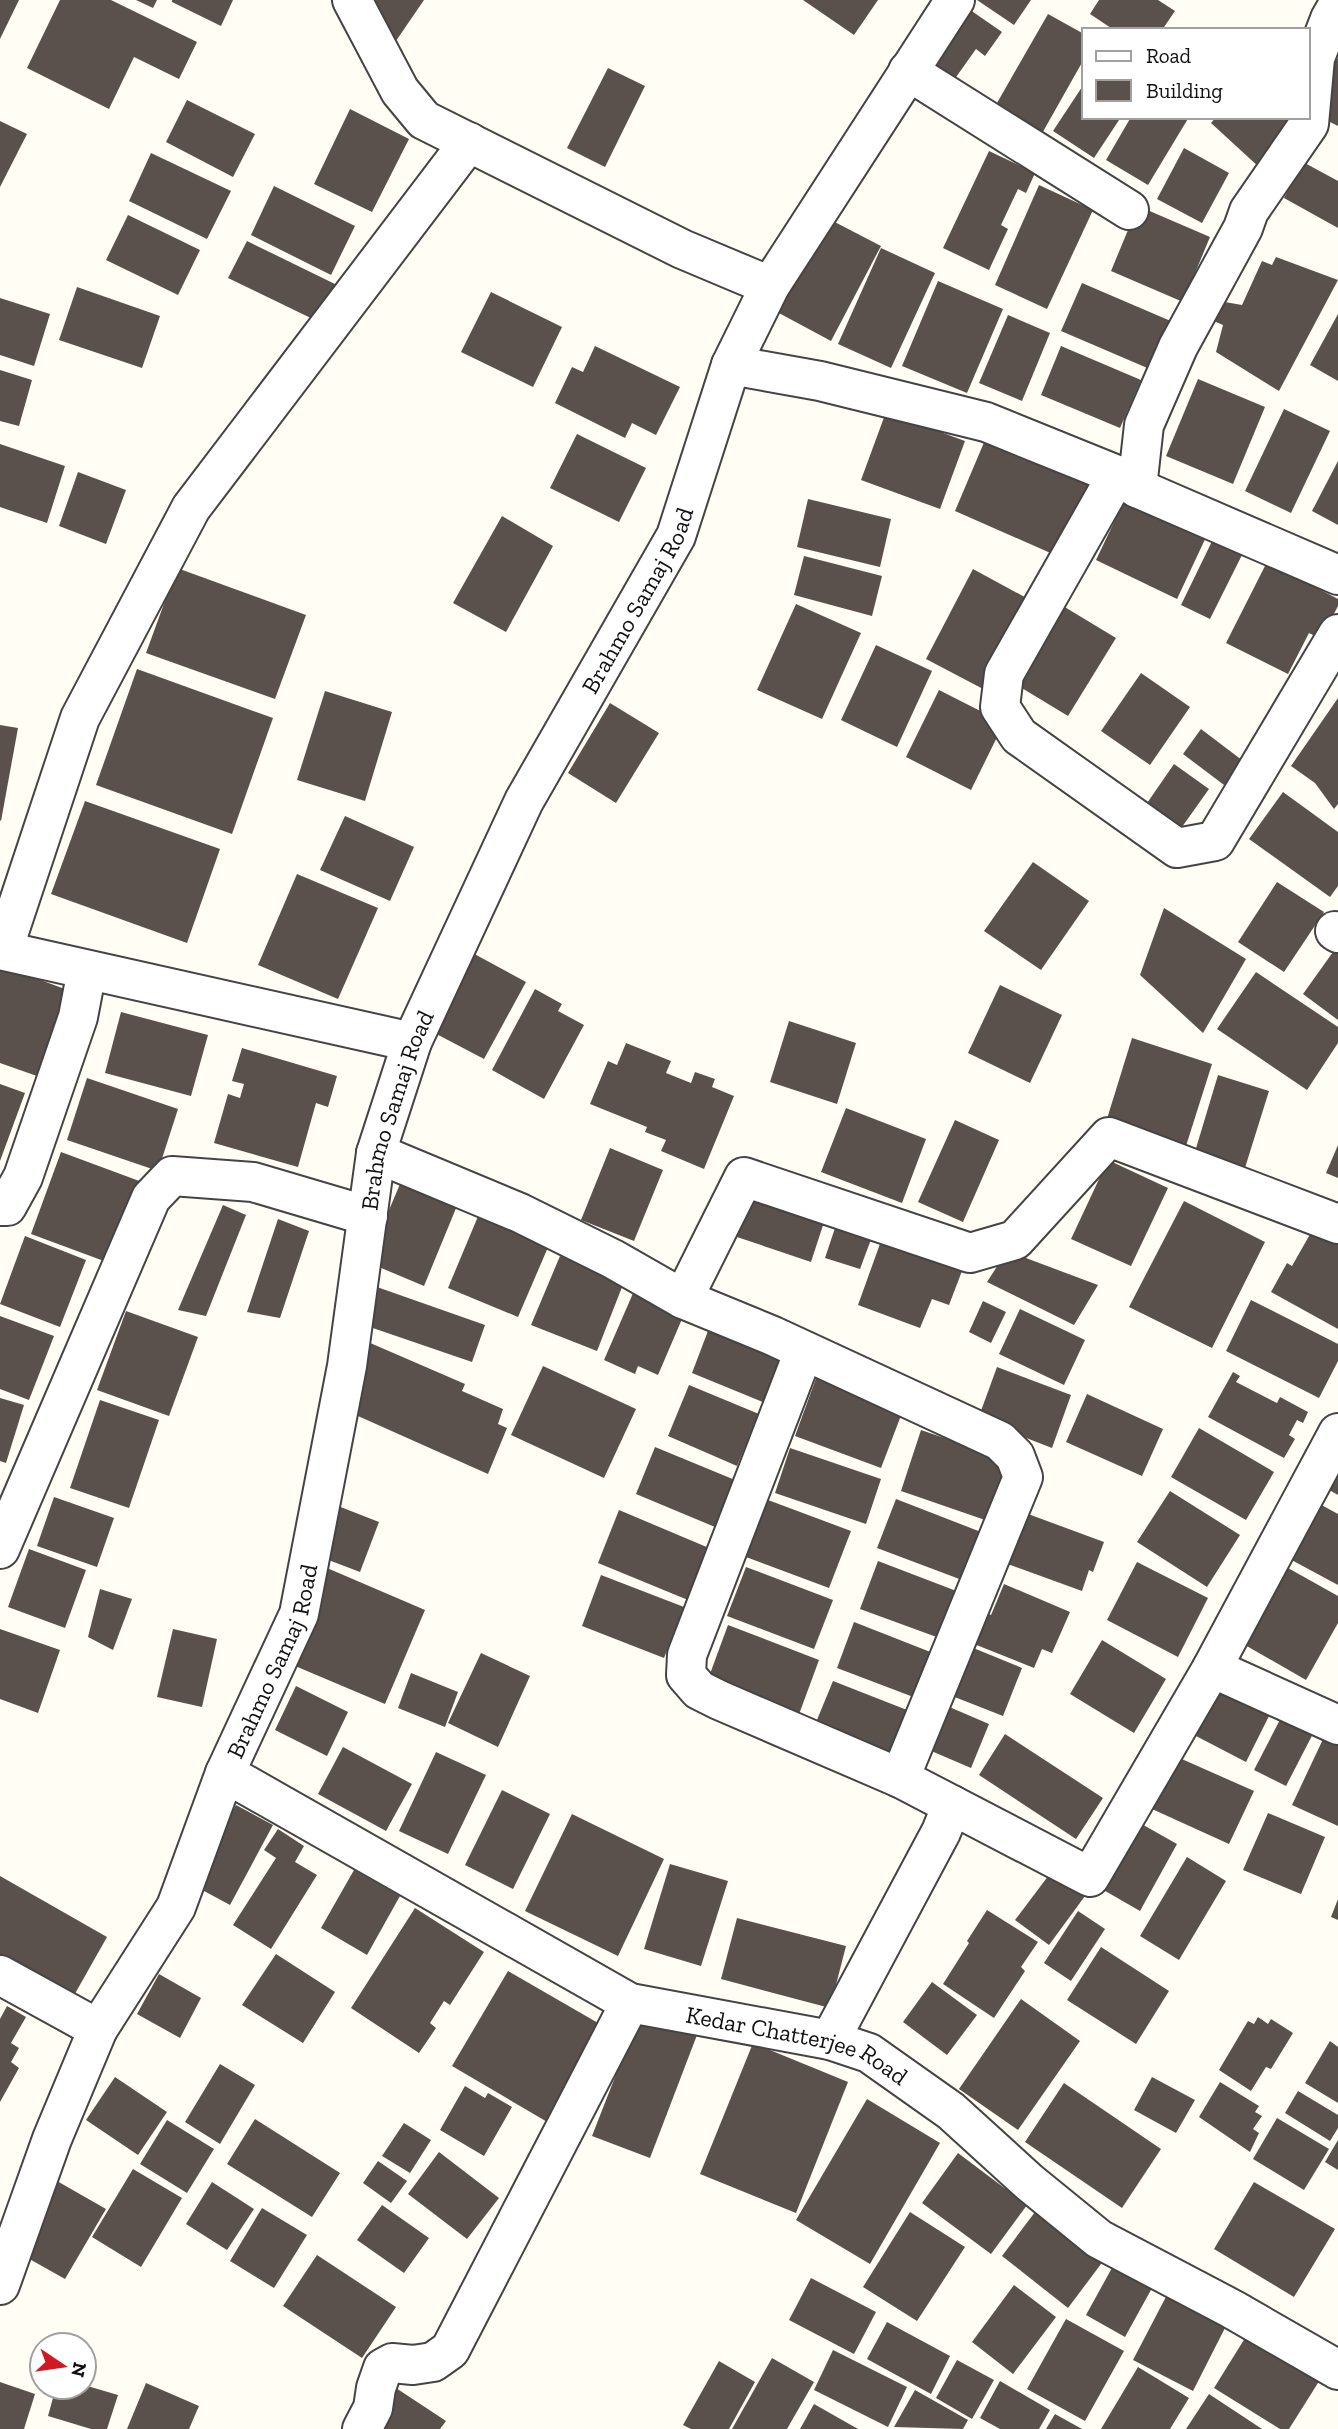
<svg xmlns="http://www.w3.org/2000/svg" width="1338" height="2429" font-family="'Zilla Slab',serif">
  <style>
    .building { fill: #5b514c }
    .lines { fill: none; stroke-linecap: round; stroke-linejoin: round }
    .minor-casing { stroke: #444; stroke-width: 42 }
    .tertiary-casing { stroke: #444; stroke-width: 42 }
    .minor { stroke: #fff; stroke-width: 38 }
    .tertiary { stroke: #fff; stroke-width: 38 }
    .labels { text-anchor: middle; dominant-baseline: central; stroke-width: 7; stroke-linejoin: round; paint-order: stroke }
    .street-label { font-size: 24px; fill: #111; stroke: #fff }
  </style>
  <rect width="100%" height="100%" fill="#fffdf4"/>
  <g class="building">
    <polygon points="0,0 19,0 0,39"/>
    <polygon points="60,0 111,0 197,42 179,79 134,57 109,109 27,68"/>
    <polygon points="136,0 157,0 153,8"/>
    <polygon points="172,0 233,0 221,26 172,2"/>
    <polygon points="372,0 424,0 385,57"/>
    <polygon points="803,0 878,0 854,35"/>
    <polygon points="977,0 1031,0 1014,25"/>
    <polygon points="1099,0 1158,0 1175,11 1162,30 1114,30 1090,14"/>
    <polygon points="963,5 1002,32 985,56 976,49 949,87 919,66"/>
    <polygon points="1048,14 1084,34 1084,59 1040,137 993,110"/>
    <polygon points="1338,58 1338,126 1316,115 1324,75"/>
    <polygon points="608,68 645,86 605,167 567,148"/>
    <polygon points="1084,84 1084,117 1121,117 1094,158 1053,131"/>
    <polygon points="187,100 255,134 233,177 166,142"/>
    <polygon points="350,109 409,139 372,212 314,184"/>
    <polygon points="1131,117 1189,117 1148,185 1106,160"/>
    <polygon points="1216,117 1307,117 1260,168 1211,123"/>
    <polygon points="0,121 27,134 0,187"/>
    <polygon points="1184,148 1229,173 1202,223 1157,199"/>
    <polygon points="989,151 1035,173 1026,193 1018,189 1001,225 1008,229 989,270 943,248"/>
    <polygon points="151,153 231,191 207,239 129,201"/>
    <polygon points="1303,162 1338,181 1338,228 1284,198"/>
    <polygon points="1039,185 1093,210 1047,309 995,285"/>
    <polygon points="274,186 355,226 331,275 251,235"/>
    <polygon points="1138,206 1210,237 1183,302 1111,271"/>
    <polygon points="128,215 200,250 178,295 106,260"/>
    <polygon points="827,218 881,246 831,341 777,312"/>
    <polygon points="247,241 339,286 321,323 228,278"/>
    <polygon points="881,248 935,273 891,368 838,344"/>
    <polygon points="1276,257 1338,280 1279,391 1216,352 1223,325 1209,319 1219,301 1242,305 1262,261 1272,265"/>
    <polygon points="938,281 1003,309 967,393 902,366"/>
    <polygon points="1082,283 1173,322 1152,370 1061,331"/>
    <polygon points="77,287 160,316 142,368 59,340"/>
    <polygon points="491,292 562,327 533,387 461,352"/>
    <polygon points="0,298 50,314 34,366 0,355"/>
    <polygon points="1338,314 1338,381 1310,365"/>
    <polygon points="1008,315 1050,333 1022,401 979,383"/>
    <polygon points="595,346 680,387 656,435 632,423 625,438 555,403 572,367 583,372"/>
    <polygon points="1061,346 1141,380 1120,428 1041,395"/>
    <polygon points="0,370 32,380 19,426 0,421"/>
    <polygon points="1198,379 1265,407 1233,484 1166,456"/>
    <polygon points="1284,409 1330,431 1291,513 1245,491"/>
    <polygon points="886,412 965,441 940,509 861,480"/>
    <polygon points="988,433 1098,481 1064,559 955,511"/>
    <polygon points="577,434 646,468 619,522 550,488"/>
    <polygon points="0,444 65,466 47,523 0,507"/>
    <polygon points="1338,461 1338,525 1312,511"/>
    <polygon points="78,472 126,490 106,544 59,526"/>
    <polygon points="1126,497 1207,535 1177,599 1096,560"/>
    <polygon points="808,499 891,519 880,567 797,547"/>
    <polygon points="502,516 553,546 506,632 453,603"/>
    <polygon points="1217,531 1247,545 1210,619 1181,605"/>
    <polygon points="804,556 882,576 872,616 794,595"/>
    <polygon points="1267,562 1338,599 1338,606 1321,639 1309,633 1288,674 1226,643"/>
    <polygon points="177,568 306,615 275,699 146,653"/>
    <polygon points="973,569 1032,601 985,690 926,659"/>
    <polygon points="796,604 861,633 822,719 757,690"/>
    <polygon points="1063,606 1116,638 1068,716 1015,684"/>
    <polygon points="876,645 932,671 897,747 841,720"/>
    <polygon points="137,669 273,718 232,834 96,785"/>
    <polygon points="1141,673 1190,707 1150,765 1101,731"/>
    <polygon points="939,690 1004,723 971,790 906,757"/>
    <polygon points="325,691 392,712 365,801 297,780"/>
    <polygon points="1338,698 1338,804 1334,809 1315,783 1291,766"/>
    <polygon points="610,703 659,733 616,803 568,773"/>
    <polygon points="0,725 18,728 1,821 0,820"/>
    <polygon points="1201,729 1255,770 1236,794 1183,754"/>
    <polygon points="1174,764 1209,789 1177,834 1143,809"/>
    <polygon points="1283,792 1338,832 1338,886 1330,897 1249,839"/>
    <polygon points="85,801 220,849 187,943 51,894"/>
    <polygon points="345,816 414,847 390,901 320,870"/>
    <polygon points="1033,862 1089,901 1041,970 984,931"/>
    <polygon points="297,874 378,908 338,999 258,965"/>
    <polygon points="1277,882 1324,912 1284,972 1238,942"/>
    <polygon points="1164,908 1246,959 1203,1033 1140,975"/>
    <polygon points="1338,945 1338,1020 1303,994"/>
    <polygon points="467,950 526,982 484,1059 425,1028"/>
    <polygon points="0,965 81,995 51,1081 0,1063"/>
    <polygon points="1256,972 1338,1027 1338,1043 1307,1090 1217,1029"/>
    <polygon points="1000,985 1062,1015 1030,1083 968,1053"/>
    <polygon points="535,989 562,1004 558,1011 584,1025 544,1099 492,1070"/>
    <polygon points="121,1012 208,1035 191,1096 105,1073"/>
    <polygon points="789,1021 856,1043 837,1104 770,1082"/>
    <polygon points="1132,1038 1212,1064 1186,1146 1106,1122"/>
    <polygon points="626,1043 671,1061 666,1073 691,1083 695,1072 715,1079 712,1087 734,1096 704,1169 661,1151 666,1140 645,1132 647,1127 590,1104 608,1061 617,1065"/>
    <polygon points="242,1048 337,1076 328,1107 316,1103 298,1167 214,1143 228,1094 240,1098 244,1084 232,1081"/>
    <polygon points="1218,1075 1269,1091 1244,1171 1194,1155"/>
    <polygon points="87,1078 178,1109 158,1171 67,1140"/>
    <polygon points="0,1084 25,1093 0,1161"/>
    <polygon points="846,1108 926,1139 902,1203 821,1172"/>
    <polygon points="955,1120 999,1140 963,1222 918,1202"/>
    <polygon points="1338,1145 1338,1178 1326,1173"/>
    <polygon points="610,1148 663,1170 634,1241 581,1220"/>
    <polygon points="61,1152 142,1182 112,1264 31,1234"/>
    <polygon points="1108,1160 1168,1188 1131,1266 1071,1239"/>
    <polygon points="403,1177 459,1201 424,1286 367,1262"/>
    <polygon points="751,1194 825,1219 811,1262 737,1237"/>
    <polygon points="1184,1201 1265,1242 1212,1348 1129,1307"/>
    <polygon points="223,1205 246,1215 206,1316 178,1310"/>
    <polygon points="479,1214 549,1245 518,1317 448,1288"/>
    <polygon points="278,1219 309,1231 280,1318 247,1312"/>
    <polygon points="837,1222 873,1234 860,1269 825,1258"/>
    <polygon points="1313,1229 1338,1243 1338,1329 1271,1292 1287,1263 1292,1266"/>
    <polygon points="25,1236 86,1260 60,1327 0,1304"/>
    <polygon points="881,1241 962,1271 949,1305 932,1299 920,1328 858,1305"/>
    <polygon points="1007,1251 1098,1285 1074,1325 987,1282"/>
    <polygon points="560,1256 624,1282 597,1351 531,1325"/>
    <polygon points="377,1287 485,1325 472,1362 364,1325"/>
    <polygon points="634,1291 685,1312 658,1375 638,1366 635,1374 604,1360"/>
    <polygon points="1251,1300 1338,1344 1338,1361 1319,1398 1226,1351"/>
    <polygon points="983,1301 1006,1312 991,1343 969,1332"/>
    <polygon points="1020,1309 1085,1340 1064,1385 999,1354"/>
    <polygon points="126,1311 198,1337 169,1416 97,1390"/>
    <polygon points="0,1316 54,1336 29,1400 0,1389"/>
    <polygon points="711,1323 785,1353 765,1403 692,1373"/>
    <polygon points="361,1339 465,1384 462,1391 503,1409 498,1424 507,1428 488,1474 349,1412"/>
    <polygon points="543,1366 636,1409 604,1478 511,1435"/>
    <polygon points="997,1367 1071,1395 1052,1448 978,1419"/>
    <polygon points="1233,1372 1240,1376 1236,1382 1277,1403 1280,1397 1308,1412 1303,1423 1297,1420 1289,1435 1295,1439 1284,1458 1208,1417"/>
    <polygon points="818,1373 905,1405 881,1468 795,1436"/>
    <polygon points="689,1385 759,1414 737,1466 668,1436"/>
    <polygon points="1087,1394 1163,1429 1142,1476 1066,1442"/>
    <polygon points="0,1398 24,1405 6,1463 0,1461"/>
    <polygon points="100,1400 159,1420 129,1508 70,1488"/>
    <polygon points="1199,1428 1274,1472 1246,1520 1171,1477"/>
    <polygon points="921,1430 1009,1460 988,1521 901,1491"/>
    <polygon points="655,1447 735,1480 715,1527 636,1494"/>
    <polygon points="790,1448 881,1479 866,1524 775,1493"/>
    <polygon points="1338,1457 1338,1495 1322,1486"/>
    <polygon points="1170,1491 1240,1535 1207,1587 1137,1542"/>
    <polygon points="54,1497 114,1518 97,1567 37,1546"/>
    <polygon points="896,1499 981,1532 962,1580 877,1548"/>
    <polygon points="768,1500 851,1531 829,1588 746,1557"/>
    <polygon points="1316,1502 1338,1514 1338,1585 1286,1557"/>
    <polygon points="338,1506 379,1522 360,1572 318,1556"/>
    <polygon points="619,1510 709,1548 688,1600 598,1563"/>
    <polygon points="1020,1511 1104,1542 1093,1572 1089,1570 1082,1591 1002,1562"/>
    <polygon points="29,1549 86,1570 65,1628 8,1607"/>
    <polygon points="878,1561 959,1592 942,1639 860,1609"/>
    <polygon points="1137,1562 1208,1598 1178,1657 1107,1620"/>
    <polygon points="746,1567 833,1600 814,1649 727,1616"/>
    <polygon points="327,1568 425,1610 385,1704 288,1663"/>
    <polygon points="1288,1568 1338,1596 1338,1623 1306,1680 1245,1645"/>
    <polygon points="601,1575 684,1607 664,1658 582,1626"/>
    <polygon points="1004,1584 1070,1612 1052,1653 1042,1649 1034,1668 974,1644 987,1613 991,1615"/>
    <polygon points="100,1589 132,1599 113,1650 88,1637"/>
    <polygon points="854,1622 933,1653 916,1698 837,1668"/>
    <polygon points="728,1625 819,1660 798,1717 707,1682"/>
    <polygon points="0,1629 60,1650 38,1713 0,1699"/>
    <polygon points="173,1629 217,1639 202,1707 157,1697"/>
    <polygon points="1102,1640 1166,1679 1134,1733 1070,1694"/>
    <polygon points="966,1645 1022,1668 1003,1716 947,1694"/>
    <polygon points="481,1653 530,1676 498,1747 448,1723"/>
    <polygon points="411,1673 458,1692 445,1727 398,1708"/>
    <polygon points="833,1681 907,1710 886,1762 812,1732"/>
    <polygon points="296,1686 348,1712 327,1756 275,1730"/>
    <polygon points="1221,1686 1271,1712 1246,1762 1196,1736"/>
    <polygon points="940,1703 989,1724 971,1768 922,1747"/>
    <polygon points="1285,1710 1317,1726 1286,1786 1254,1770"/>
    <polygon points="1005,1734 1103,1798 1076,1839 979,1775"/>
    <polygon points="1325,1735 1338,1741 1338,1826 1292,1805"/>
    <polygon points="343,1747 412,1784 386,1831 318,1794"/>
    <polygon points="436,1752 486,1775 448,1854 399,1831"/>
    <polygon points="1175,1756 1254,1791 1229,1844 1152,1809"/>
    <polygon points="502,1790 550,1814 513,1889 465,1865"/>
    <polygon points="236,1805 273,1825 230,1905 193,1885"/>
    <polygon points="1268,1813 1325,1837 1301,1894 1243,1870"/>
    <polygon points="572,1814 664,1859 618,1956 525,1911"/>
    <polygon points="1131,1818 1177,1844 1140,1911 1093,1884"/>
    <polygon points="278,1829 304,1846 295,1862 317,1875 271,1949 233,1925 276,1858 264,1850"/>
    <polygon points="1187,1857 1226,1881 1179,1960 1140,1936"/>
    <polygon points="670,1864 728,1881 701,1966 644,1949"/>
    <polygon points="354,1870 400,1896 367,1955 321,1928"/>
    <polygon points="1052,1871 1085,1896 1049,1945 1015,1920"/>
    <polygon points="0,1876 107,1937 72,1999 0,1957"/>
    <polygon points="1338,1899 1338,1920 1331,1917"/>
    <polygon points="415,1908 484,1952 450,2005 444,2001 430,2023 436,2028 419,2053 351,2008"/>
    <polygon points="987,1910 1038,1942 1021,1967 1025,1971 994,2018 943,1984 969,1943 967,1941"/>
    <polygon points="1078,1911 1105,1929 1071,1981 1044,1963"/>
    <polygon points="737,1918 846,1946 830,2008 721,1979"/>
    <polygon points="1101,1947 1169,1991 1136,2044 1067,2000"/>
    <polygon points="276,1954 335,1992 303,2043 242,2005"/>
    <polygon points="508,1971 605,2027 549,2123 452,2066"/>
    <polygon points="159,1974 201,1998 180,2038 137,2014"/>
    <polygon points="932,1982 977,2015 947,2055 903,2022"/>
    <polygon points="1021,1999 1080,2041 1018,2130 959,2089"/>
    <polygon points="7,2006 26,2017 11,2043 19,2048 11,2062 19,2068 0,2102 0,2019"/>
    <polygon points="640,2013 697,2035 650,2158 592,2136"/>
    <polygon points="1258,2017 1268,2024 1271,2019 1293,2033 1271,2069 1266,2067 1251,2091 1219,2070 1248,2021 1254,2024"/>
    <polygon points="1330,2041 1338,2047 1338,2103 1305,2083"/>
    <polygon points="753,2043 848,2082 796,2213 700,2174"/>
    <polygon points="220,2064 255,2085 220,2144 185,2122"/>
    <polygon points="115,2077 167,2112 138,2155 86,2120"/>
    <polygon points="1152,2077 1195,2100 1176,2133 1134,2110"/>
    <polygon points="1220,2082 1259,2106 1255,2112 1262,2116 1253,2129 1259,2133 1250,2152 1199,2117"/>
    <polygon points="1064,2083 1161,2149 1122,2208 1025,2142"/>
    <polygon points="465,2086 485,2098 488,2093 512,2107 484,2156 440,2130"/>
    <polygon points="1298,2091 1338,2115 1338,2128 1330,2141 1285,2113"/>
    <polygon points="867,2099 940,2143 870,2264 796,2220"/>
    <polygon points="1277,2118 1329,2149 1304,2190 1253,2159"/>
    <polygon points="255,2119 340,2173 312,2217 227,2164"/>
    <polygon points="167,2120 214,2149 187,2193 140,2164"/>
    <polygon points="404,2123 431,2140 410,2173 382,2156"/>
    <polygon points="1338,2140 1338,2170 1325,2162"/>
    <polygon points="439,2152 499,2198 467,2239 408,2194"/>
    <polygon points="958,2153 1027,2205 991,2254 922,2203"/>
    <polygon points="378,2161 407,2181 391,2203 363,2183"/>
    <polygon points="133,2169 182,2198 141,2267 92,2237"/>
    <polygon points="57,2181 106,2209 65,2279 17,2252"/>
    <polygon points="212,2182 254,2209 227,2250 186,2224"/>
    <polygon points="1254,2182 1335,2229 1294,2297 1214,2249"/>
    <polygon points="1041,2204 1107,2256 1068,2308 1002,2256"/>
    <polygon points="382,2205 429,2238 404,2273 357,2240"/>
    <polygon points="262,2208 307,2235 274,2288 230,2261"/>
    <polygon points="910,2212 965,2247 917,2321 863,2287"/>
    <polygon points="317,2255 396,2307 362,2358 283,2306"/>
    <polygon points="1118,2257 1157,2279 1125,2337 1086,2315"/>
    <polygon points="811,2278 876,2312 854,2354 789,2320"/>
    <polygon points="1014,2285 1056,2317 1013,2374 972,2342"/>
    <polygon points="1169,2291 1228,2322 1193,2391 1133,2360"/>
    <polygon points="1066,2319 1124,2351 1085,2421 1027,2389"/>
    <polygon points="887,2322 950,2356 931,2394 867,2359"/>
    <polygon points="1250,2330 1323,2375 1289,2429 1280,2429 1214,2388"/>
    <polygon points="833,2350 907,2387 888,2427 814,2390"/>
    <polygon points="772,2358 814,2382 787,2429 732,2429"/>
    <polygon points="957,2360 994,2380 972,2419 936,2398"/>
    <polygon points="719,2361 755,2382 729,2429 691,2429 683,2425"/>
    <polygon points="1138,2367 1189,2398 1170,2429 1101,2429"/>
    <polygon points="1000,2381 1050,2410 1039,2429 1000,2429 980,2418"/>
    <polygon points="0,2382 35,2394 24,2429 0,2429"/>
    <polygon points="146,2383 199,2406 189,2429 127,2429"/>
    <polygon points="84,2385 118,2395 107,2429 91,2429 48,2416 56,2387 84,2387"/>
    <polygon points="396,2388 446,2421 440,2429 369,2429"/>
    <polygon points="915,2390 968,2420 963,2429 894,2427"/>
    <polygon points="1209,2394 1262,2429 1186,2429"/>
    <polygon points="814,2404 858,2429 800,2429"/>
    <polygon points="1055,2414 1082,2429 1046,2429"/>
  </g>
  <g class="lines">
    <g class="minor-casing">
      <g id="minor">
        <polyline points="352,0 400,91 424,120 682,249 770,286"/>
        <polyline points="908,71 1129,210"/>
        <polyline points="731,365 820,381 986,422 1117,475 1137,488 1338,575"/>
        <polyline points="1117,475 1004,674 1000,707 1019,736 1177,848 1215,841 1338,634"/>
        <polyline points="1137,488 1144,425 1178,347 1243,228 1249,211 1309,124 1315,58 1330,19 1338,5"/>
        <polyline points="1335,931 1338,933"/>
        <polyline points="0,950 412,1042"/>
        <polyline points="3,950 80,718 191,508 469,142"/>
        <polyline points="376,1153 520,1213 613,1259 683,1299 773,1336 1000,1441 1015,1456 1023,1477 900,1778"/>
        <polyline points="0,1206 7,1206 23,1177 78,1017 87,970"/>
        <polyline points="683,1299 744,1177 970,1253 1015,1240 1109,1137 1338,1224"/>
        <polyline points="804,1351 687,1655 686,1675 699,1690 719,1700 900,1778 1090,1877 1212,1668 1338,1433"/>
        <polyline points="0,1549 151,1198 172,1176 253,1182 368,1216"/>
        <polyline points="1212,1668 1338,1725"/>
        <path id="s1" d="M225,1773L630,2003L830,2040L869,2053L951,2111L1029,2182L1099,2239L1232,2309L1338,2370"/>
        <polyline points="0,1975 98,2029"/>
        <polyline points="830,2040 941,1832 952,1805"/>
        <polyline points="362,2429 373,2408 376,2388 383,2368 392,2363 413,2365 433,2362 450,2350 630,2003"/>
      </g>
    </g>
    <g class="tertiary-casing">
      <g id="tertiary">
        <path id="s2" d="M0,2285L52,2139L98,2029L176,1907L225,1773L299,1614L347,1366L376,1153L412,1042L524,801L676,536L731,365L770,286L955,0"/>
      </g>
    </g>
    <use href="#minor" class="minor"/>
    <use href="#tertiary" class="tertiary"/>
  </g>
  <g class="labels">
    <g class="street-label">
      <text stroke="none"><textPath href="#s2" startOffset="1818">Brahmo Samaj Road</textPath></text>
      <text stroke="none"><textPath href="#s2" startOffset="1251">Brahmo Samaj Road</textPath></text>
      <text stroke="none"><textPath href="#s2" startOffset="684">Brahmo Samaj Road</textPath></text>
      <text stroke="none"><textPath href="#s1" startOffset="639">Kedar Chatterjee Road</textPath></text>
    </g>
  </g>
  <rect x="1082" y="28" width="228" height="91" fill="#ffffff" stroke="#a0a0a0" stroke-width="2"/>
  <rect x="1096" y="51" width="35" height="10" fill="#ffffff" stroke="#a0a0a0" stroke-width="2"/>
  <text x="1146" y="63" font-size="21" fill="#111111">Road</text>
  <rect x="1096" y="80" width="35" height="21" fill="#5b514c" stroke="#a0a0a0" stroke-width="2"/>
  <text x="1146" y="98" font-size="21" fill="#111111">Building</text>
  <g transform="translate(63 2366) rotate(103)"><circle r="33" fill="#ffffff" stroke="#a0a0a0" stroke-width="2"/>
  <path d="M0-5L12 26L0 18L-12 26Z" fill="#d01923"/>
  <text y="-10" font-size="19" font-weight="bold" text-anchor="middle" fill="#111111">N</text>
  </g>
</svg>
